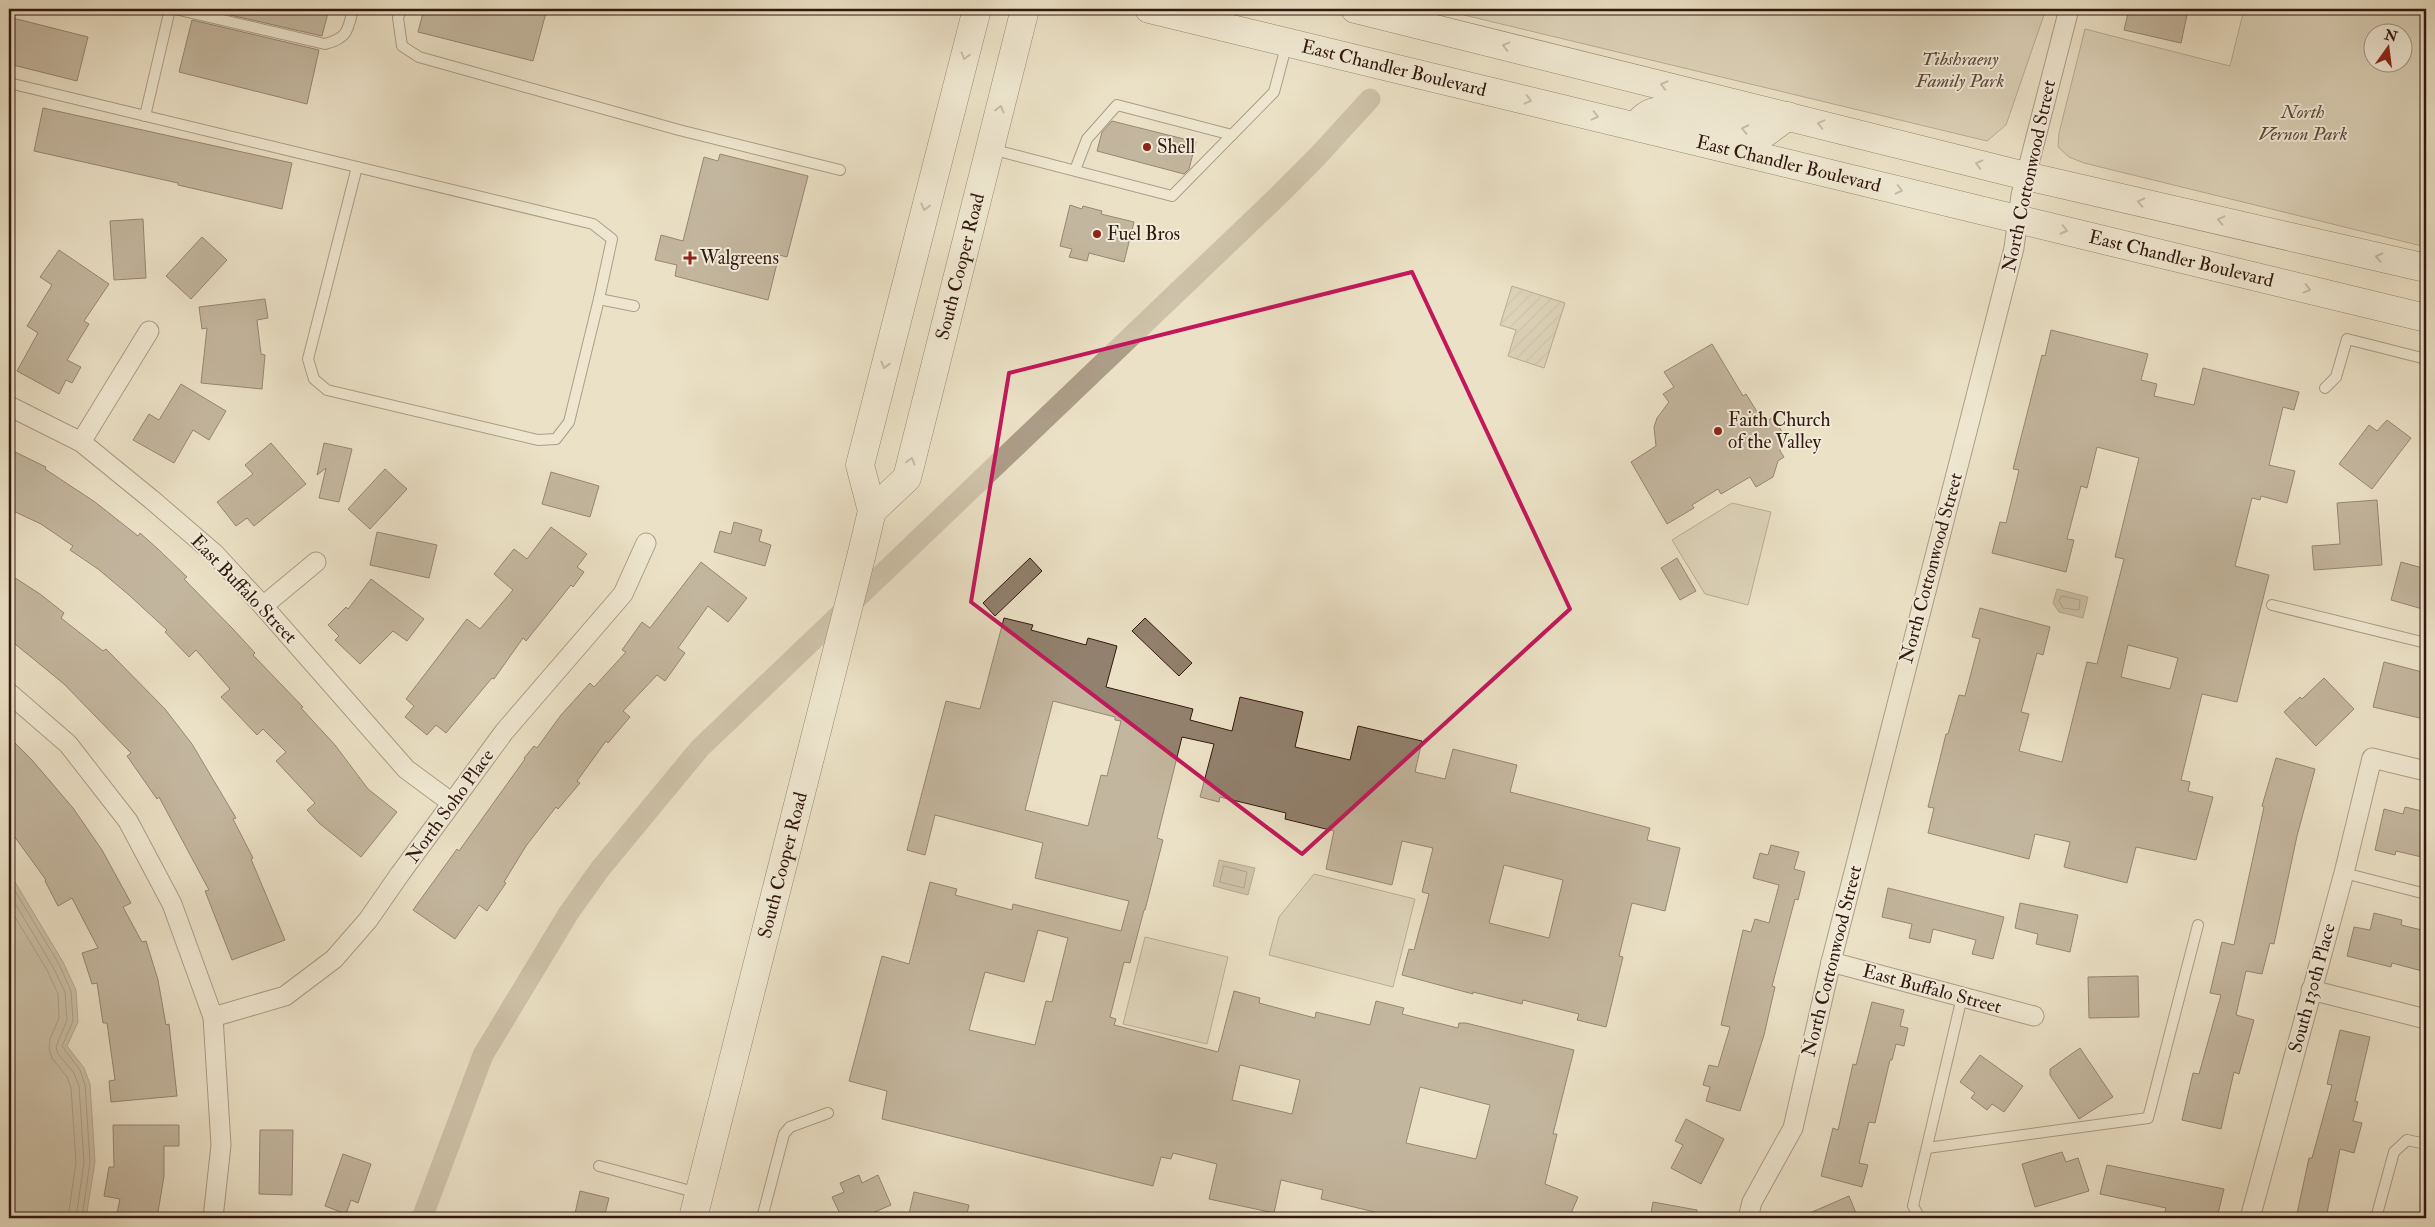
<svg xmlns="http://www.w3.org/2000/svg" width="2435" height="1227" font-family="'IM FELL Double Pica',serif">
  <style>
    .park { fill: #cbbfa7; stroke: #7e6c5b; fill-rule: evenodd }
    .garden { fill: url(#garden-furrows); stroke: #7e6c5b }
    .water { fill: #ac9d88; stroke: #7b6858 }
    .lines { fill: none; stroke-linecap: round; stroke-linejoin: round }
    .shore { stroke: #6e5a4c; stroke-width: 1 }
    .canal { stroke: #ac9d88; stroke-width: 21 }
    .building { fill: #92816e; stroke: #31180f; fill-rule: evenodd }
    .lane-casing { stroke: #604a3d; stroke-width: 12 }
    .street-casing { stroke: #604a3d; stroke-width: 21 }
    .secondary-casing { stroke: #31180f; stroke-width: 29 }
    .lane { stroke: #f2ecda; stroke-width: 10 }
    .street { stroke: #f2ecda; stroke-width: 19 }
    .secondary { stroke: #f2ecda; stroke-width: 28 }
    .oneway { stroke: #9b8d7f }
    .marked { fill: none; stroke: #c2185b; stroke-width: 4; stroke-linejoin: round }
    .poi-dot { fill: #8f2418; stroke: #f2ecda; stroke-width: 2 }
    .labels { text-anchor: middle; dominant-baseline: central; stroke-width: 4; stroke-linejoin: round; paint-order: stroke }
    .park-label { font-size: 19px; font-style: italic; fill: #5f4a3d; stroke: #f2ecda }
    .street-label { font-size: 19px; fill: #31180f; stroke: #f2ecda }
    .poi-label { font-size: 19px; fill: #31180f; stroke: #f2ecda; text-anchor: start }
  </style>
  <defs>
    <pattern id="garden-furrows" width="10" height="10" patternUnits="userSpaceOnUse" patternTransform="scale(1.25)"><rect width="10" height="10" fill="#cbbfa7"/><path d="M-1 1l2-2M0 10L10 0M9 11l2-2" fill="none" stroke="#afa38f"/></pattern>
  </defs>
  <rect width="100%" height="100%" fill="#ebe1c6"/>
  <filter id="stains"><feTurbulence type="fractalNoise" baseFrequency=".004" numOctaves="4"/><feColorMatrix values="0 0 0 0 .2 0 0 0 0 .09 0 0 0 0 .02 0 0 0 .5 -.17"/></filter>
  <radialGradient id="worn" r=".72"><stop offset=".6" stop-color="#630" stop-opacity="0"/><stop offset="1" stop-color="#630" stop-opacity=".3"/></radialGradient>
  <g class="park">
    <polygon points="1468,9 2046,9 2006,125 1987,141 1464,15"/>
    <path d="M2244,9H2426V247L2084,163L2069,157L2058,147L2059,133L2085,29L2230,66ZM2372,32H2402V62H2372Z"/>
    <polygon points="1732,503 1771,512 1748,605 1705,594 1672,540"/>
    <polygon points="1314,874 1415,899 1393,987 1269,955 1279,917"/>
    <polygon points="1145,937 1228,957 1207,1044 1123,1024"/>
  </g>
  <polygon class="garden" points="1512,286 1565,303 1544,368 1508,356 1516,330 1500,325"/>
  <g class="water">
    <polygon points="2057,589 2088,597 2083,618 2059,612 2053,603"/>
    <polygon points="1219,860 1255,868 1248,895 1213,886"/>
    <polygon points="9,872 63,962 76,990 78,1022 67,1046 84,1068 90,1084 95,1162 86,1218 9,1218"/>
  </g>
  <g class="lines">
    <g class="shore">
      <polygon points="2062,596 2080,600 2079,610 2063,608 2059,601"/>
      <polygon points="1224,866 1247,872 1244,888 1220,882"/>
      <polyline points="9,881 59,964 71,991 73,1021 62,1046 80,1070 85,1085 90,1162 82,1218"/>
      <polyline points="9,893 53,967 65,992 67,1020 56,1047 58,1054 74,1073 79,1086 84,1162 76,1218"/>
      <polyline points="9,907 47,970 58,994 59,1018 50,1039 49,1049 52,1058 67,1077 71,1088 76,1162 68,1218"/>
    </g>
    <polyline class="canal" points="422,1218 483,1055 568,914 600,869 700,748 1278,196 1316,158 1370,99"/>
  </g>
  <g class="building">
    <polygon points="204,9 329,9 322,36"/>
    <polygon points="424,9 547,9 533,61 418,32"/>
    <polygon points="2129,9 2182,9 2181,13 2187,15 2181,43 2124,30"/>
    <polygon points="9,17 88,37 77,81 9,64"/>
    <polygon points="192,20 319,50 307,104 179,72"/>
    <polygon points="43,108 292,163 282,209 178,185 178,183 34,151"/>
    <polygon points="1112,121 1196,142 1189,169 1184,174 1097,151 1102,132"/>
    <polygon points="720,154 808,176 787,257 779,255 768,300 675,276 677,265 655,260 661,235 683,241 704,157 718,161"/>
    <polygon points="1070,205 1082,209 1083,206 1102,211 1101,214 1134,222 1124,262 1089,253 1087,261 1069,257 1072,249 1060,246"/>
    <polygon points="143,219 146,278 114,280 110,221"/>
    <polygon points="202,237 227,260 191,299 166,276"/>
    <polygon points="59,250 109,284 84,321 89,324 67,360 81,367 72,383 66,380 59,394 17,371 38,333 27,326 52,285 40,277"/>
    <polygon points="265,299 268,318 257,320 261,354 265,355 262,389 201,383 207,328 202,329 199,307"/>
    <path d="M2051,330L2148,354L2141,380L2157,384L2154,396L2194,405L2203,368L2299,392L2294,410L2283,407L2269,465L2295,471L2287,503L2261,496L2260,500L2252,498L2235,566L2269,575L2237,702L2202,694L2181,780L2190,782L2188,791L2213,797L2196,860L2136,847L2127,883L2064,867L2070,842L2035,834L2029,859L1928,833L1934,808L1928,807L1946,734H1948L1959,695L1965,696L1980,639L1972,637L1980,608L2050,627L2043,655L2037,653L2021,712L2029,714L2019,751L2062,762L2087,662L2097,664L2124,559L2115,557L2139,458L2097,447L2087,488L2081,486L2067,539L2074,540L2066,572L1992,553L2000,522L2006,523L2019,470L2013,469L2042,355L2045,356ZM2128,645L2178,658L2170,689L2121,677Z"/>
    <polygon points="1712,344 1743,396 1746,394 1764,423 1773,417 1784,435 1780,451 1784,457 1778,461 1773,477 1756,487 1750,477 1721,494 1718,489 1692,505 1694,508 1667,524 1631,462 1656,446 1654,427 1657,418 1669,402 1663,394 1674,387 1664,372"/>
    <polygon points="181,384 226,411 209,440 193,430 174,463 133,440 149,414 159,420"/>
    <polygon points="2387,420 2411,438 2372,489 2339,464 2369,425 2377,431"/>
    <polygon points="271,443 306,484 254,526 247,518 236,526 217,502 253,474 245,465"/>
    <polygon points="324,443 352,449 339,502 319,498 326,468 317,475"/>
    <polygon points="9,449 46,467 45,469 95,502 138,536 140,533 158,549 187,577 184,579 233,629 255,653 253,655 303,707 301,708 335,745 368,789 397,812 361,857 319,823 307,810 315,803 276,761 286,752 263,729 257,735 221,697 230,689 196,650 189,657 165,632 167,630 129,595 98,569 70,550 73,546 41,524 9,509"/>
    <polygon points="385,469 407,489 370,529 348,509"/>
    <polygon points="551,472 599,486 590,517 542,504"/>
    <polygon points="2377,500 2382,565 2314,570 2312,546 2340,544 2337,503"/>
    <polygon points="734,522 762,530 759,541 771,545 765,566 714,552 720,531 731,534"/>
    <polygon points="551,527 587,554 577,567 584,572 573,587 571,585 526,641 523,638 494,679 492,678 446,733 436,725 427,735 405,717 414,706 406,699 467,619 480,629 513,590 494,574 514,549 527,559"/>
    <polygon points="377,532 437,545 429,578 370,565"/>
    <polygon points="1030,558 1042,571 995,616 983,603"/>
    <polygon points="1677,558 1696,591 1680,600 1661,568"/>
    <polygon points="701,562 747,598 728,622 708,606 678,648 685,653 665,681 657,675 623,711 630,717 608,743 606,741 577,781 580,783 558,809 556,807 526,846 504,882 506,883 487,911 479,905 455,939 413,910 457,849 459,851 525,759 524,758 534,746 537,748 561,715 590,683 594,687 626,652 622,650 642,622 650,628"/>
    <polygon points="2401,562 2426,569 2426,610 2391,600"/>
    <polygon points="9,574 40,594 64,613 61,618 103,651 106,649 165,709 192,744 236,818 233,819 253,858 251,859 285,940 232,960 205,891 209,890 159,797 157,799 127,756 131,753 64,684 9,639"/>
    <polygon points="371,579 424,619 407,641 393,631 360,664 335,640 339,636 328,625 346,607 348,609"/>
    <path d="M1004,618L1033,625L1031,630L1086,645L1088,638L1117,646L1106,687L1193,709L1190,720L1232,731L1240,697L1303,712L1295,747L1350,760L1358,726L1422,741L1415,772L1445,779L1453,749L1517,765L1510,792L1650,828L1647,840L1680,848L1665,911L1632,903L1619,956L1623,957L1606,1027L1577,1020L1579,1014L1523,1000L1522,1004L1473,992V994L1402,975L1409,949L1414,950L1429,894L1422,892L1433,848L1402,841L1392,885L1326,869L1334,831L1285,819L1286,813L1220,797L1219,802L1200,797L1214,744L1182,737L1157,838L1163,840L1145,910H1144L1130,963L1124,962L1110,1017L1116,1019L1114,1025L1218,1052L1234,991L1260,998L1259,1003L1315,1018L1316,1012L1370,1025L1376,1001L1404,1008L1402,1014L1458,1028L1459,1023H1466L1574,1050L1553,1134H1557L1545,1184L1578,1197L1569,1218H1399L1321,1199L1323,1190L1281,1180L1274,1213L1209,1199L1217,1164L1173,1153L1171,1159L1161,1157L1153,1186L882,1119L887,1091L849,1081L882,956L909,964L930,882L957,889L955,895L1012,910L1013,904L1121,931L1129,901L1035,878L1043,843L935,815L925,855L907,850L946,701L980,709ZM1053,701L1115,717V720L1121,721L1107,776L1101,775L1088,826L1025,810ZM1504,865L1563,880L1549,938L1489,923ZM1038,930L1068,938L1052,1002L1046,1001L1035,1045L969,1030L985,972L1024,982ZM1240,1065L1300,1080L1292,1114L1232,1100ZM1420,1087L1490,1105L1476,1159L1406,1143Z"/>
    <polygon points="1145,618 1192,663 1179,676 1132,631"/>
    <polygon points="2384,662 2426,673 2426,709 2424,719 2373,707"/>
    <polygon points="2324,678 2354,709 2316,746 2284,712 2300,697 2302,699"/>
    <polygon points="9,737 32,760 73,808 102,850 131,903 123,907 142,942 146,941 158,980 166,1025 169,1024 177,1096 111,1102 109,1081 115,1080 107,1023 103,1023 97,983 92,984 82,953 98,948 72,898 58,906 45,881 46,880 9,829"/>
    <polygon points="2276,758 2315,769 2297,836 2274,944 2270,943 2262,974 2246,971 2236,1015 2254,1020 2239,1074 2234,1072 2221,1129 2182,1120 2193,1073 2199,1074 2221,995 2210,993 2222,942 2234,945 2264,807 2262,806"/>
    <polygon points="2405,807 2426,812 2426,858 2396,851 2395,855 2375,850 2384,809 2403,814"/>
    <polygon points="1771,845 1799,852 1794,869 1805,872 1798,900 1795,899 1772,986 1775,987 1764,1035 1740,1111 1706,1101 1710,1087 1703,1085 1709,1065 1718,1067 1730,1027 1721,1025 1743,930 1751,932 1755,919 1769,923 1779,885 1753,878 1760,853 1768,855"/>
    <polygon points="1888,888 2004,917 1993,959 1972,954 1976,940 1933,929 1930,943 1909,938 1912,924 1882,917"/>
    <polygon points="2020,903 2078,915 2070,952 2036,944 2038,934 2015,928"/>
    <polygon points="2374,913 2402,920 2401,925 2426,931 2426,972 2392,963 2391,967 2347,956 2354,927 2370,930"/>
    <polygon points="2138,976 2139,1017 2089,1018 2088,977"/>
    <polygon points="1872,1002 1904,1010 1900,1026 1908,1028 1904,1046 1896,1044 1892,1060 1890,1060 1875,1123 1869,1122 1859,1163 1868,1165 1862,1187 1821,1176 1833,1128 1838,1130 1853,1064 1856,1065"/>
    <polygon points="2340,1030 2370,1037 2355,1101 2358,1102 2353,1121 2362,1123 2354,1153 2340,1149 2326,1218 2296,1218 2309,1158 2312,1158 2332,1085 2327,1084"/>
    <polygon points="2080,1048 2113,1097 2079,1119 2050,1075 2050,1069"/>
    <polygon points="1980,1055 2023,1086 2004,1112 1992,1104 1987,1110 1971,1098 1975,1093 1960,1082"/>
    <polygon points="1686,1119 1724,1139 1701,1184 1671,1168 1683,1145 1675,1141"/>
    <polygon points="113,1125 179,1125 179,1146 164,1146 164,1176 157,1218 116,1218 120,1199 104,1196 109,1167 114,1167"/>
    <polygon points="260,1130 293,1130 292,1195 259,1194"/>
    <polygon points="2062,1152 2066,1162 2078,1158 2089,1191 2035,1207 2022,1164"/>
    <polygon points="343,1154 371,1164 358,1203 351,1200 346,1214 325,1206"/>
    <polygon points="2107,1165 2224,1189 2217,1218 2163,1218 2166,1208 2100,1194"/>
    <polygon points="859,1175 862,1183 878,1175 891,1205 861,1218 842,1218 832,1197 844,1192 840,1183"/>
    <polygon points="580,1191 609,1198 604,1218 574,1218"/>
    <polygon points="914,1192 969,1205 966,1218 908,1218"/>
    <polygon points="1849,1196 1858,1218 1798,1218"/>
    <polygon points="1653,1202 1697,1210 1697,1218 1650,1218"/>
  </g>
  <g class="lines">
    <g class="lane-casing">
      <g id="lane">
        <path d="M175,9L325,44C348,38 348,30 353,9"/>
        <polyline points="401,9 398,18 402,46 419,57 679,130 840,170"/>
        <polyline points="9,83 593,224 612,239 599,299 634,306"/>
        <polyline points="145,116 170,9"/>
        <polyline points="991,149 1172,196 1274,92 1287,43"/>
        <polyline points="357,167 308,359 314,379 327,390 538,440 556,439 569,422 599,299"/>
        <polyline points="1075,170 1087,139 1117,105 1232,135"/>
        <polyline points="2325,388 2336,377 2347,339 2426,359"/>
        <polyline points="2272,605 2426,643"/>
        <polyline points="2344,873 2426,894"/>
        <polyline points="1927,1148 2148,1118 2198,925"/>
        <polyline points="599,1166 698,1193"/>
        <polyline points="762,1218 784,1134 790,1127 828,1113"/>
        <polyline points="1920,1218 1913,1206 1962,997"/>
        <polyline points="2376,1218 2394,1152 2407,1140 2426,1144"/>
      </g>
    </g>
    <g class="street-casing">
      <g id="street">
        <polyline points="9,406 81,442 151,499 215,554 263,606 406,769 452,803"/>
        <polyline points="81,442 149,331"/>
        <polyline points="263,606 316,562"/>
        <polyline points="9,693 68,744 128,821 172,904 213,1017 221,1145 213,1218"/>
        <polyline points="1831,962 2034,1016"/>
        <polyline points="2311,990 2426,1019"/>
        <polyline points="213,1017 285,996 334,959 368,920 400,874 504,732 623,594 646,543"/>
        <polyline points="1748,1218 1752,1202 1793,1128 1831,962 2014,248 2021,195 2069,9"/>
        <polyline points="2250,1218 2344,873 2372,758 2426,771"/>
      </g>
    </g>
    <g class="secondary-casing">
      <g id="secondary">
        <path id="s1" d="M1149,9L2426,318"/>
        <polyline points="1355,9 2026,176 2426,268"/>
        <path d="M1636,126C1641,120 1646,114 1654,112C1670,108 1744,129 1765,133L1788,116"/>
        <path id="s2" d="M872,511L907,478L1025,9"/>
        <path id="s3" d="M693,1218L862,553L872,511L860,465L977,9"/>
      </g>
    </g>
    <use href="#lane" class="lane"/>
    <use href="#street" class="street"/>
    <use href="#secondary" class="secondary"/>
  </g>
  <defs><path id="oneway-chevron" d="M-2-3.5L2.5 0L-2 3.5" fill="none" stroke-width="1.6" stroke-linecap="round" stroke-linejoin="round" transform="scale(1.25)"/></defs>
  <g class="oneway">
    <use href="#oneway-chevron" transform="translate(1506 46) rotate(-166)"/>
    <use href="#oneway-chevron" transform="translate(965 56) rotate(105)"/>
    <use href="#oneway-chevron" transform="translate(1664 85) rotate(-166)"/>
    <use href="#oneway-chevron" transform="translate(1528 100) rotate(14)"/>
    <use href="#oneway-chevron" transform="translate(1000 109) rotate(-76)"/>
    <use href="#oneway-chevron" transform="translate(1595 116) rotate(14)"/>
    <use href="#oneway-chevron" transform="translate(1821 124) rotate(-166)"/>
    <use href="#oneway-chevron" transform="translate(1745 129) rotate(-168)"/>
    <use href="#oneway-chevron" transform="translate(1979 164) rotate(-166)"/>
    <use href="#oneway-chevron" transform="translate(1899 190) rotate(14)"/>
    <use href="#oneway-chevron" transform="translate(2141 202) rotate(-167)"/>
    <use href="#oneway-chevron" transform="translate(925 207) rotate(104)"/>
    <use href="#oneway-chevron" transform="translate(2221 220) rotate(-167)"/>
    <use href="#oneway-chevron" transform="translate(2064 230) rotate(14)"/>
    <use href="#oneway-chevron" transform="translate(2379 257) rotate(-167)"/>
    <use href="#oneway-chevron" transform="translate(2307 289) rotate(14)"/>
    <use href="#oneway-chevron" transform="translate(885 365) rotate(104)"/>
    <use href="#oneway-chevron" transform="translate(911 461) rotate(-75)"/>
  </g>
  <path d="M0 0H2435V1227H0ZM1412,272L1570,609L1302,854L971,602L1009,373Z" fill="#ebe1c6" fill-opacity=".55" fill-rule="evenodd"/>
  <path class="marked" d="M1412,272L1570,609L1302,854L971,602L1009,373Z"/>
  <g class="poi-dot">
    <circle cx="1147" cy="147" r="5"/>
    <circle cx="1097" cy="234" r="5"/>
    <path d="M687.5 250.5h5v5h5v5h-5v5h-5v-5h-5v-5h5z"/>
    <circle cx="1718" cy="431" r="5"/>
  </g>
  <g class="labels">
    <g class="park-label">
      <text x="1960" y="59">Tibshraeny<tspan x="1960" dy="22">Family Park</tspan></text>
      <text x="2303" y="112">North<tspan x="2303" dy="22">Vernon Park</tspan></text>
    </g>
    <g class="street-label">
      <text stroke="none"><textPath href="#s1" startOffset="252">East Chandler Boulevard</textPath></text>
      <text stroke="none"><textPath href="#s1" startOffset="658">East Chandler Boulevard</textPath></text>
      <text transform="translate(2029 176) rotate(-78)">North Cottonwood Street</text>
      <text stroke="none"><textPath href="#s1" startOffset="1062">East Chandler Boulevard</textPath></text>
      <text stroke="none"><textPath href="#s2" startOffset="266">South Cooper Road</textPath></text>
      <text transform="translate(1931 568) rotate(-75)">North Cottonwood Street</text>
      <text transform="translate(244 589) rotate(46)">East Buffalo Street</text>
      <text transform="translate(450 806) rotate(-54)">North Soho Place</text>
      <text stroke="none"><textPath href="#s3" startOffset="364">South Cooper Road</textPath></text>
      <text transform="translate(1832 961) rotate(-76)">North Cottonwood Street</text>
      <text transform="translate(2312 988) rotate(-75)">South 130th Place</text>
      <text transform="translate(1932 989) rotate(15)">East Buffalo Street</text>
    </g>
    <g class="poi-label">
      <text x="1157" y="147">Shell</text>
      <text x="1107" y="234">Fuel Bros</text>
      <text x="700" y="258">Walgreens</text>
      <text x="1728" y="420">Faith Church<tspan x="1728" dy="22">of the Valley</tspan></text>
    </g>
  </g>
  <rect width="2435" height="1227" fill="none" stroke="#ebe1c6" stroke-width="30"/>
  <rect x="10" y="10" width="2415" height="1207" fill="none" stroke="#31180f" stroke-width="2.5"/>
  <rect x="15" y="15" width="2405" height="1197" fill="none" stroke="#31180f"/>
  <g transform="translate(2388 48) rotate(14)"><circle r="24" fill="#f2ecda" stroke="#a59789"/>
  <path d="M0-4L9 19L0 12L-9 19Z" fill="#8f2418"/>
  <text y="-8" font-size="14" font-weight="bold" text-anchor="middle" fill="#31180f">N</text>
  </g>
  <rect width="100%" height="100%" filter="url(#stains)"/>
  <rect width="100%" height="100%" fill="url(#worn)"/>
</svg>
